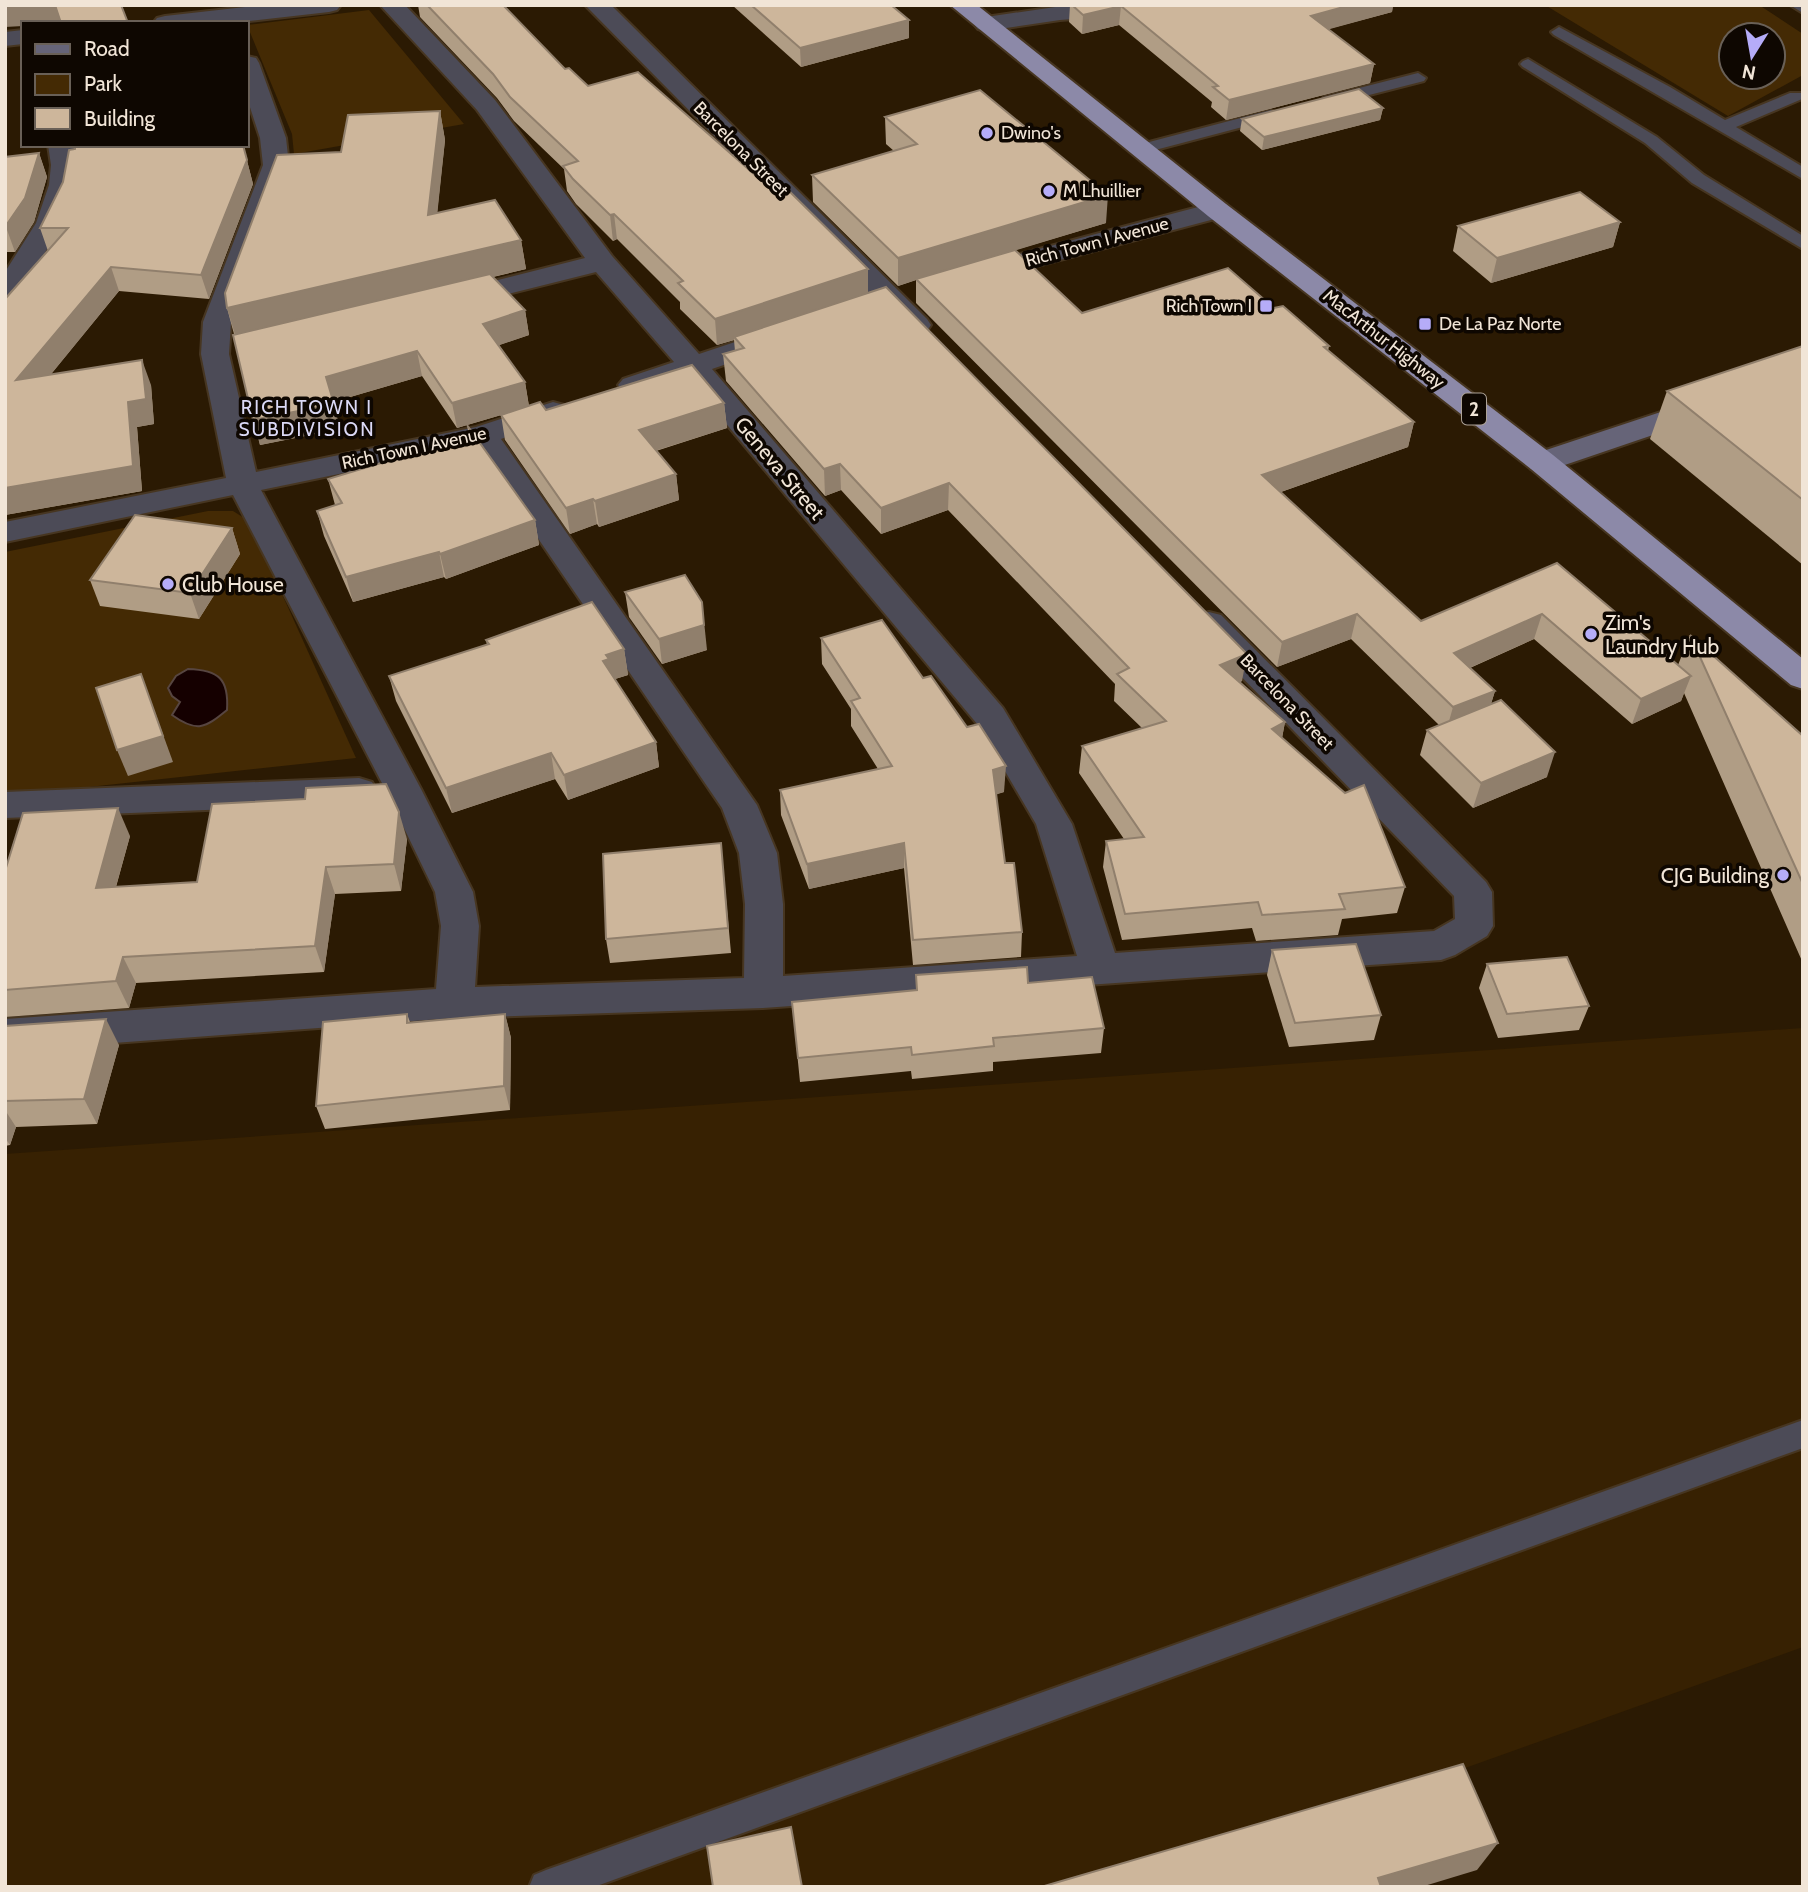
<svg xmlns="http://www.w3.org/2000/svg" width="1808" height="1892" font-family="Cabin,sans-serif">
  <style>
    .built { fill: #372102 }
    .green { fill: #442a04; fill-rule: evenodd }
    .water { fill: #150000; stroke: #574540; stroke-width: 2 }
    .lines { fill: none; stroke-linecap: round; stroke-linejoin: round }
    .lane-casing { stroke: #473621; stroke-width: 4 }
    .street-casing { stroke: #473621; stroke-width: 4 }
    .secondary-casing { stroke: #473621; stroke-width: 4 }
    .highway-casing { stroke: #473621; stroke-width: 4 }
    .lane { fill: #4c4b57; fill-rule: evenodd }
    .street { fill: #4c4b57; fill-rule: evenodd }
    .secondary { fill: #666478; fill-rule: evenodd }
    .highway { fill: #8c89a8; fill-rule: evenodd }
    .wall { fill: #b09d85 }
    .shaded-wall { fill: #907f6c }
    .building { fill: #cdb69b; stroke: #907f6c; stroke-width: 2 }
    .poi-dot { fill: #b5acf8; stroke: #0e0701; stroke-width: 2.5 }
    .labels { text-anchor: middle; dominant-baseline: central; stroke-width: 7; stroke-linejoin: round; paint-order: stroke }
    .far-poi-label { font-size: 18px; fill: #f1e5d7; stroke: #0e0701; text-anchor: start }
    .far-street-label { font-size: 18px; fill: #f1e5d7; stroke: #0e0701 }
    .far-neighbourhood-label { font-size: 19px; letter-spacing: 2px; fill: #dbd9f6; stroke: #0e0701 }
    .shield { fill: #0e0701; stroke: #ada297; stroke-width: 2 }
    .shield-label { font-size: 19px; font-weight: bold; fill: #f1e5d7 }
    .street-label { font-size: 21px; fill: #f1e5d7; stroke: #0e0701 }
    .poi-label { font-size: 21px; fill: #f1e5d7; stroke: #0e0701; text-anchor: start }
  </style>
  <rect width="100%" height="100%" fill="#2b1a03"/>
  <polygon class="built" points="1803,1028 1803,1647 1133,1887 5,1887 5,1154"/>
  <g class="green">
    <path d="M1545,5H1759L1803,34V75L1728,116ZM1731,35H1773V77H1731Z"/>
    <polygon points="369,10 464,124 294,154 292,134 247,25"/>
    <polygon points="208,511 233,511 249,521 356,758 43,792 5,792 5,552"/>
  </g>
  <path class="water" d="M188,669C219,670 229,679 227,710C205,728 197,733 172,715L180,702L172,696L168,688L176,676Z"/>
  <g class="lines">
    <g class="lane-casing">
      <g id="lane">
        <polygon points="1790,5 1803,5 1803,13"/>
        <polygon points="1559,27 1670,87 1725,120 1790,93 1802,93 1802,99 1736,127 1803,167 1803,179 1554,35 1551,32"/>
        <polygon points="1528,59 1657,137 1704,175 1803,236 1803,249 1692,183 1645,143 1523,67 1520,64 1523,61"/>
        <polygon points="1418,73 1426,78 1424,81 1330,105 1322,100 1324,97"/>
        <polygon points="1271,110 1279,115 1277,118 1140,154 1132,149 1134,146"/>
        <polygon points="1803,1420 1803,1448 594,1887 529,1887 534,1875 546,1870"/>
      </g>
    </g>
    <g class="street-casing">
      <g id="street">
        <polygon points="263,5 341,5 337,10 329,12 232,23 153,23 157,18 165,16"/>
        <path d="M380,5H405L495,100L612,256L699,354L762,333L772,330L782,333L786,339L782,345L712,369L1003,708L1072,824L1115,953L1434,931L1455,919L1454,896L1197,631L1192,623L1197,615L1209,612L1221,615L1486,882L1492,892L1493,926L1487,936L1455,955L1441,960L763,1008L454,1018L5,1051V1019L436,989L441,926L435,892L385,789L233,495L5,542V522L226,478L201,354L203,322L263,165L260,138L247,98V56L256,58L259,63L286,138L289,165L231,322L229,354L256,472L476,427L553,402L564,405L568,411L564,417L501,439L757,805L777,853L783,904V976L1077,956L1036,824L978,725L687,377L633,394L623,391L618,385L623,379L674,362L596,272L452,308L442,306L438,300L442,294L585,258L477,110ZM475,446L722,808L739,853L745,904L744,978L475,987L479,926L473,892L421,789L261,490Z"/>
        <polygon points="585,5 611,5 927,319 931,325 927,331 917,334 907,331"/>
        <polygon points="1174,5 1170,10 1162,12 1060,20 986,31 978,29 974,24 978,19 986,17 1069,5"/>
        <polygon points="23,30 23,44 5,46 5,32"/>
        <path d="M48,145H74C83,204 49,246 19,293L15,299L5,301V272L36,223L49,185L51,165Z"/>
        <polygon points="1217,202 1226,204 1230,210 1226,216 977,282 967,280 963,274 967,268"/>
        <polygon points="359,778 372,782 377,791 372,800 359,804 5,818 5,792"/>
      </g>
    </g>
    <g class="secondary-casing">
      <polygon id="secondary" points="1803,365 1803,384 1553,469 1542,471 1531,469 1527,462 1531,455"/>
    </g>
    <g class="highway-casing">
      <polygon id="highway" points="950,5 977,5 1226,204 1553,455 1803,659 1803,689 1791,685 1531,469 1208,216"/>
    </g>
    <use href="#lane" class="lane"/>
    <use href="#street" class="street"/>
    <use href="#secondary" class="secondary"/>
    <use href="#highway" class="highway"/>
  </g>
  <g class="wall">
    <polygon points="418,5 503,5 565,69 868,293 1242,681 1240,682 1285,722 1282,738 1405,887 1397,913 1342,919 1338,935 1256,941 1252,928 1122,940 1103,867 1106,841 1124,839 1079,773 1082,746 1142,728 1114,701 1115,684 948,510 881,534 841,490 825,496 726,381 723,354 735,351 734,340 717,345 680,309 680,302 617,239 613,241 576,204 567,191 564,169 514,121 497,98 420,17"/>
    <polygon points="732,5 891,5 909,38 801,67"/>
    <polygon points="1070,5 1393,5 1392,12 1328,29 1374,64 1370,83 1226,120 1211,107 1212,102 1119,25 1082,34 1069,22"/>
    <polygon points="1383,108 1380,120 1262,150 1240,131 1242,119"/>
    <polygon points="440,111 445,140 437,213 521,240 526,269 493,277 525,310 529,335 499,345 525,382 529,406 546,410 724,403 727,428 656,451 676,474 679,500 599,527 597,524 570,534 505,440 501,415 467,425 535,520 539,545 446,579 444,577 353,602 324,536 317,511 335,505 328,479 469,436 467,425 457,428 422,376 333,402 340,429 260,445 234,334 227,308 341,152"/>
    <polygon points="885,117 1106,223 1015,250 1082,313 1274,308 1329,346 1328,351 1414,422 1408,447 1281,492 1421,621 1557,563 1678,665 1690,635 1803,736 1803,961 1802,961 1684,693 1681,701 1632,724 1534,639 1470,668 1495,691 1491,704 1547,777 1473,808 1420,755 1427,730 1439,725 1351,639 1277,667 916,303 916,280 898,286 813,202 812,175 894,151 886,144"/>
    <polygon points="243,145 253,184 209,299 119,291 51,374 151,385 154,424 137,427 142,491 5,515 48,251 40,228 63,182 75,149"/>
    <polygon points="39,153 47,177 34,222 15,252 5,252 5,157"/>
    <polygon points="1620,222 1613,247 1491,283 1453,251 1458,226"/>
    <polygon points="1803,346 1803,565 1650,439 1667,391"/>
    <polygon points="232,528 240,554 199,619 100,606 90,580"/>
    <polygon points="625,592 707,650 662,664 629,617"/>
    <polygon points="821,638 923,678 1004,792 996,794 1005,863 1022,932 1021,957 913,965 904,868 809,889 781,815 780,790 878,769 851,726 851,709 822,664"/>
    <polygon points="486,640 624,649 628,675 615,679 656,742 659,767 568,800 555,779 452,813 396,701 389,676 487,645"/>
    <polygon points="130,836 116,887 197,882 407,839 401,891 335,894 324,972 136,983 129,1008 5,1017 5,871"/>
    <polygon points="721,843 731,953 610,963 606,939"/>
    <polygon points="1272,950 1381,1015 1374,1040 1289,1047 1267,975"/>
    <polygon points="1487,964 1589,1006 1579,1030 1498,1038 1479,988"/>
    <polygon points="916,975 1028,983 1104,1028 1101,1053 993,1062 993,1071 912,1079 911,1071 800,1082 792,1002 916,990"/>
    <polygon points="407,1014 410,1022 505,1014 511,1038 510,1110 325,1129 316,1106"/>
    <polygon points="5,1026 119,1045 97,1124 16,1127 10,1145 5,1146"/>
  </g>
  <g class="shaded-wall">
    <polygon points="5,5 55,5 61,22 23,23 23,26 5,27"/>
    <polygon points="1351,5 1393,5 1392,12 1308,35 1311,16"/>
    <polygon points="1121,6 1119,25 1082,34 1083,15"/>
    <polygon points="909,20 909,38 801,67 800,48"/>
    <polygon points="1374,64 1370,83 1226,120 1229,100"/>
    <polygon points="1383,108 1380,120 1262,150 1264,137"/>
    <polygon points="440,111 445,140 434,245 428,215"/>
    <polygon points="243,145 253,184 209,299 201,275"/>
    <polygon points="39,153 47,177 34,222 15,252 6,227"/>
    <polygon points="1108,195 1106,223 917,280 916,279 916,280 898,286 898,258"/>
    <polygon points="614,214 617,239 613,241 610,215"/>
    <polygon points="1620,222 1613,247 1491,283 1497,258"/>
    <polygon points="521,240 526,269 236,338 227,308"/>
    <polygon points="111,267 119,291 26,405 16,380"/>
    <polygon points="868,269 868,295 734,337 734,340 717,345 715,319"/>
    <polygon points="525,310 529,335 488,349 483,324"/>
    <polygon points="417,351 422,376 333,402 326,377"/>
    <polygon points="142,360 151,385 154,424 137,427 142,491 5,515 5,488 128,402"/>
    <polygon points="525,382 529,407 457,428 452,403"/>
    <polygon points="724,403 727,428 642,455 639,430"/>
    <polygon points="334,404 340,429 260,445 253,420"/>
    <polygon points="1414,422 1408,447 1258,500 1262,475"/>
    <polygon points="840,464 841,490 825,496 824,469"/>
    <polygon points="676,474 679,500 599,527 595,501"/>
    <polygon points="949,483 948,510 881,534 881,508"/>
    <polygon points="593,499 597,524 570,534 566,508"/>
    <polygon points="535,520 539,545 446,579 440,554"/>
    <polygon points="232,528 240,554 199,619 190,593"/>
    <polygon points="439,552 444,577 353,602 346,577"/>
    <polygon points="702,602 707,650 662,664 659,639"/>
    <polygon points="1357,614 1351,639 1277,667 1282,642"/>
    <polygon points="1542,614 1534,639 1447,678 1454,653"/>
    <polygon points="624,649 628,675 612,680 603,661 606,655"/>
    <polygon points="1247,654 1242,681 1216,691 1220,665"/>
    <polygon points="141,674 173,762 128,776 117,750"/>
    <polygon points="1691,676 1681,701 1632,724 1641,699"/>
    <polygon points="1495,691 1487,716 1446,732 1453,707"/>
    <polygon points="1285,722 1280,749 1272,729"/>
    <polygon points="656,742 659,767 568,800 564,775"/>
    <polygon points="1555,752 1547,777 1473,808 1481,783"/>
    <polygon points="551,753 555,779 452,813 446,788"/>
    <polygon points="1006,766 1004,792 992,796 993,770"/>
    <polygon points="118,808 130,836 108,915 96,888"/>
    <polygon points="399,812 407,839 401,891 394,864"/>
    <polygon points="904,843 904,868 809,889 807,864"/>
    <polygon points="326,867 335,894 324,972 315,946"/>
    <polygon points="123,957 136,983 129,1008 116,981"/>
    <polygon points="505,1014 511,1038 510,1110 504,1086"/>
    <polygon points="106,1019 119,1045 97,1124 84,1099"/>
    <polygon points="5,1110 16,1127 10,1145 5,1138"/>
    <polygon points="1498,1843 1477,1870 1421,1887 1372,1887 1378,1878"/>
  </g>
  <g class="building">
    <polygon points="55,5 121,5 128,23 61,23"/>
    <polygon points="427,5 503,5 565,69 569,68 588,86 638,72 771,189 783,185 868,269 715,319 678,283 683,281 614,214 610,215 573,179 563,166 578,161 510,97 493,74"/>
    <polygon points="751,5 891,5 909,20 800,48"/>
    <polygon points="1072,5 1351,5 1311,16 1374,64 1229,100 1213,87 1218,86 1121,6 1083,15"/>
    <polygon points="1359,89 1383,108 1264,137 1242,119"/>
    <polygon points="980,90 1108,195 898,258 812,175 917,144 885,117"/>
    <polygon points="440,111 428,215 495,200 521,240 227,308 225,293 277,155 341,152 348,115"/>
    <polygon points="75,145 243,145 247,160 201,275 111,267 16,380 142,360 146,399 128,402 133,466 5,488 5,299 68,228 40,228 63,182 69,150 75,149"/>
    <polygon points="39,153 25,198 5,227 5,157"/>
    <polygon points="1580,192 1620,222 1497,258 1458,226"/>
    <polygon points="1015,250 1082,313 1228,268 1274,308 1283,306 1329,346 1324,347 1414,422 1262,475 1421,621 1557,563 1691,676 1641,699 1542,614 1454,653 1495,691 1453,707 1357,614 1282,642 916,279"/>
    <polygon points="490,274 525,310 483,324 525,382 452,403 417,351 326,377 334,404 253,420 233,335"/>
    <polygon points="886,287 1247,654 1220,665 1285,722 1272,729 1345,793 1364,785 1405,887 1339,894 1345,909 1262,915 1258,902 1125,914 1106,841 1144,837 1082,746 1166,721 1117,674 1129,668 949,483 881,508 840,464 824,469 723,354 744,348 734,337"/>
    <polygon points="1803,346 1803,500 1667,391"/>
    <polygon points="692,365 724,403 639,430 676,474 595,501 593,499 566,508 501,415 540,402 546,410"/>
    <polygon points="467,425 535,520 440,554 439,552 346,577 317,511 342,503 328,479 474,435"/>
    <polygon points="135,515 232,528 190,593 90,580"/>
    <polygon points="685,575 702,602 704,625 659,639 625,592"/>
    <polygon points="592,602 624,649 606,655 609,659 603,661 656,742 564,775 551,753 446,788 389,676 489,644 486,640"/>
    <polygon points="882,620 923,678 931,676 967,727 979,724 1006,766 993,770 1005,863 1014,863 1022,932 913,940 904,843 807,864 780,790 892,766 851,701 860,698 821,638"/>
    <polygon points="1690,635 1803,736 1803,884"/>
    <polygon points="141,674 163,736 117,750 96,688"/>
    <polygon points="1501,700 1555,752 1481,783 1427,730"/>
    <polygon points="386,784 399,812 394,864 326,867 315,946 123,957 116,981 5,990 5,871 23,813 118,808 96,888 197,882 212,804 305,799 306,788"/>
    <polygon points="721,843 728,928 606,939 603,854"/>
    <polygon points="1356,944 1381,1015 1295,1023 1272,950"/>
    <polygon points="1567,957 1589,1006 1507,1014 1487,964"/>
    <polygon points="1027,967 1028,983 1092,977 1104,1028 993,1038 994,1046 912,1055 911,1047 798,1058 792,1002 917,990 916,975"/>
    <polygon points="407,1014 407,1023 505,1014 504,1086 316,1106 323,1022"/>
    <polygon points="106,1019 84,1099 5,1101 5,1026"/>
    <polygon points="1463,1764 1498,1843 1378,1878 1381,1887 1041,1887"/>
    <polygon points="791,1827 802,1887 713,1887 707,1846"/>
  </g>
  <g class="poi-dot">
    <circle cx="987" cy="133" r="7"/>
    <circle cx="1049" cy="191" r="7"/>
    <rect x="1259" y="299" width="14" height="14" rx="3.5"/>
    <rect x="1418" y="317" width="14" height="14" rx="3.5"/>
    <circle cx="168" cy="584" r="7"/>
    <circle cx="1591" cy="634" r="7"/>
    <circle cx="1783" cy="875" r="7"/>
  </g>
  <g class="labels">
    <g class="far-poi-label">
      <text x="1001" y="133">Dwino's</text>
      <text x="1063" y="191">M Lhuillier</text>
      <text x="1252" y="306" text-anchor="end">Rich Town I</text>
      <text x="1439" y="324">De La Paz Norte</text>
    </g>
    <g class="far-street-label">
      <text transform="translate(741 149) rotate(45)">Barcelona Street</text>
      <text transform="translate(1097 242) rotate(-15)">Rich Town I Avenue</text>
      <text transform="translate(1384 339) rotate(38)">MacArthur Highway</text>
      <text transform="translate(414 448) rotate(-12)">Rich Town I Avenue</text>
      <text transform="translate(1287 702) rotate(46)">Barcelona Street</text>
    </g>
    <g class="far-neighbourhood-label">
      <text x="307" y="407">RICH TOWN I<tspan x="307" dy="22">SUBDIVISION</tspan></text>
    </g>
    <rect class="shield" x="1462" y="393.5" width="24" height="31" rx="5"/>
    <g class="shield-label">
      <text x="1474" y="409">2</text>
    </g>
    <g class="street-label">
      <text transform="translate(780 468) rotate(50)">Geneva Street</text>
    </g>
    <g class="poi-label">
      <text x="182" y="584">Club House</text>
      <text x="1605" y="622">Zim's<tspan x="1605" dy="24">Laundry Hub</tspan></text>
      <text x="1769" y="875" text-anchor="end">CJG Building</text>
    </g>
  </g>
  <rect width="1808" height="1892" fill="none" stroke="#f1e5d7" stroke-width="14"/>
  <rect x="21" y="21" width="228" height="126" fill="#0e0701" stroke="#696057" stroke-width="2"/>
  <rect x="35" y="44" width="35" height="10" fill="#666478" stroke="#696057" stroke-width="2"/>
  <text x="84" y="56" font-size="21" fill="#f1e5d7">Road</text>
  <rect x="35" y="74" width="35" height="21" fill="#442a04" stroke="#696057" stroke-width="2"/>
  <text x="84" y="91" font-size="21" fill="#f1e5d7">Park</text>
  <rect x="35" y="108" width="35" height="21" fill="#cdb69b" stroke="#696057" stroke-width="2"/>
  <text x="84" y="126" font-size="21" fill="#f1e5d7">Building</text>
  <g transform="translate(1752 56) rotate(191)"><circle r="33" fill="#0e0701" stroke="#696057" stroke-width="2"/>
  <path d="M0-5L12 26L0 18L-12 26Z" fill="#b5acf8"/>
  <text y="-10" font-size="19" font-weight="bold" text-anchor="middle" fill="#f1e5d7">N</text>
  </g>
</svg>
